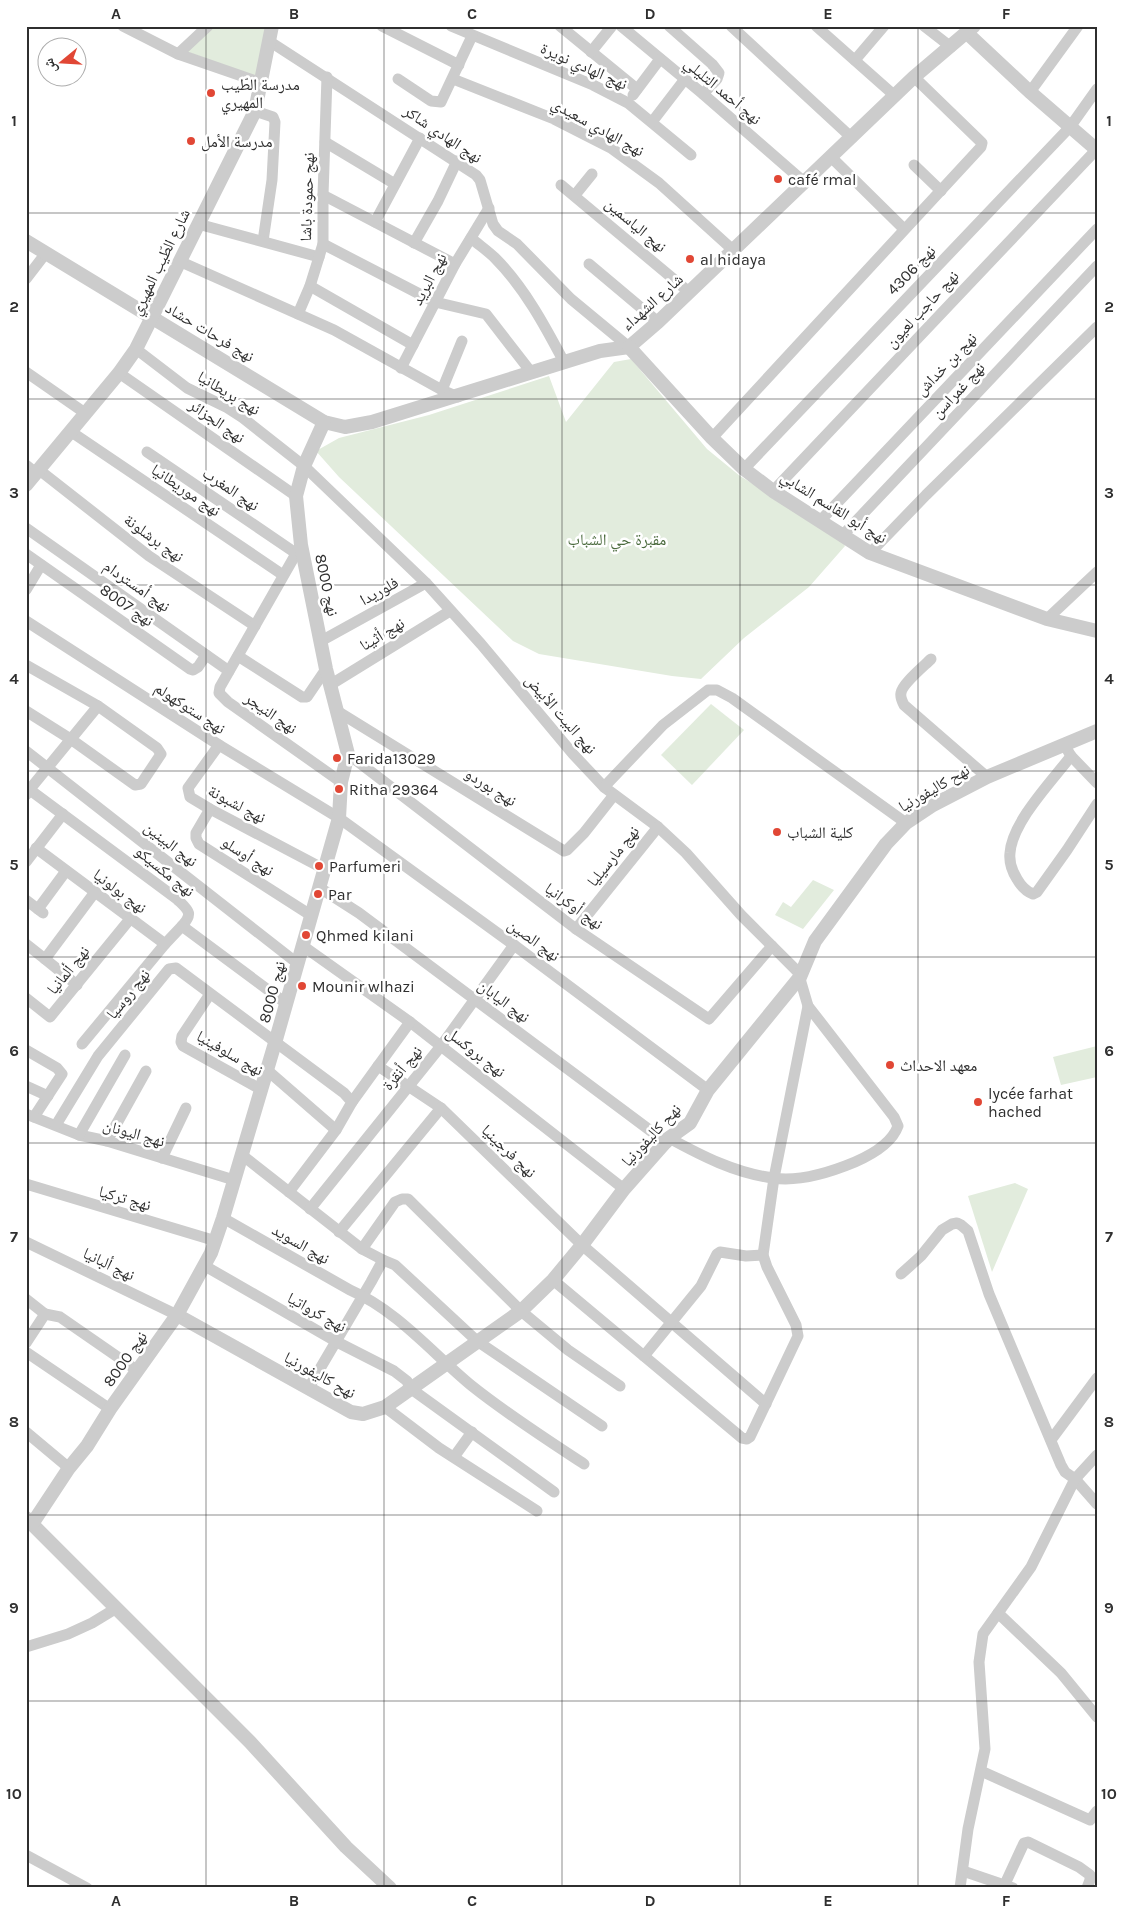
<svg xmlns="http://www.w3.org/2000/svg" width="1123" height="1914" font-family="Karla,'Noto Naskh Arabic',sans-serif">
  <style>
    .green { fill: #e2ecdd }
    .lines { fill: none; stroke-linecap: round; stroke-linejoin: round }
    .minor { stroke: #ccc; stroke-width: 11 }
    .tertiary { stroke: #ccc; stroke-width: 14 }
    .grid { fill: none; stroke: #2f2f2f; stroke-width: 1; stroke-opacity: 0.55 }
    .poi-dot { fill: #e14735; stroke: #fff; stroke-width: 2 }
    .labels { text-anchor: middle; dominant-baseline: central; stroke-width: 5; stroke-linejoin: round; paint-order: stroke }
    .street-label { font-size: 16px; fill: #2f2f2f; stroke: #fff }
    .poi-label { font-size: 16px; fill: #2f2f2f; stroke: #fff; text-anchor: start }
    .park-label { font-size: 16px; fill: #4a6a3d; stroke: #fff }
    .neatline { fill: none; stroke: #2f2f2f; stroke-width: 2 }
    .grid-label { font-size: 16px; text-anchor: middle; font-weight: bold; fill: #2f2f2f }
  </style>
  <rect width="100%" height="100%" fill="#fff"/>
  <g class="green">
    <polygon points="212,26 267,26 257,77 185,51"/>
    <polygon points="631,359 707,449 740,476 840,537 845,546 809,587 744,638 701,679 672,676 539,654 513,641 339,477 316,451 339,438 429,415 549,376 566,422 614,362"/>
    <polygon points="711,704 744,730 692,785 661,755"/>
    <polygon points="813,880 834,890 803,929 775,915 783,902 791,907"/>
    <polygon points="1097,1046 1097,1077 1061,1085 1053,1057"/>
    <polygon points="1015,1183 1028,1189 992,1272 968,1196"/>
  </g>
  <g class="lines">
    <g class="minor">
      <polyline points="123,26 178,54 259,82"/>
      <polyline points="382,26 459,65"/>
      <polyline points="451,26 593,85 628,103 691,155"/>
      <polyline points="560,26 637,89"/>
      <polyline points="621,26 703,94 804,182"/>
      <polyline points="669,26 712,64 719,73 717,79 703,94"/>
      <polyline points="731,26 852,138"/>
      <polyline points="816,26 895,96"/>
      <polyline points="924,26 951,47"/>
      <polyline points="269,41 476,175 480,180 493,224 498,231 517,244 571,299 629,347"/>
      <polyline points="591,52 612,26"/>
      <polyline points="178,54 208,26"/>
      <polyline points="855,60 884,26"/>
      <polyline points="398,79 431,101 441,102 472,36"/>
      <polyline points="453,79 554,119 611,148 659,183 733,250"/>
      <polyline points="1030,92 1078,26"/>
      <polyline points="633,95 660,59"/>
      <polyline points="255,111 273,117 275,122 272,180 263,241"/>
      <polyline points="652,122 685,79"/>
      <polyline points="325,142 395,184"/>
      <polyline points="831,157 904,229"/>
      <polyline points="914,165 941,191"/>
      <polyline points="561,185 689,292"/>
      <polyline points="323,195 455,264"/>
      <polyline points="575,195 592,174"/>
      <polyline points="375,222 420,138"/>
      <polyline points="198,224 319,257"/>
      <path d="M471,238C479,245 488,251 495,258C524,287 545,326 564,362"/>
      <polyline points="414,243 438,201 457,161"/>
      <polyline points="323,244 435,302 486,314 531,372"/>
      <polyline points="179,261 334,330 442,390 458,397"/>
      <polyline points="589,264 658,322"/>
      <polyline points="26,279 46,253"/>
      <polyline points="310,286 413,345"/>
      <polyline points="298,314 310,286 323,244 323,195 327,77"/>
      <path d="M136,349L187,388L226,407L243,418L304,466L426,583L481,644L573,754L604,787L658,827L686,853L741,915L798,972L808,1006L894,1117L898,1126C892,1143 871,1155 855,1162C831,1172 799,1182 773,1178C735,1173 702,1156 669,1138"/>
      <polyline points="401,368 455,264 489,208"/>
      <polyline points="26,372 85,413"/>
      <polyline points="119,373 296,496"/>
      <polyline points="442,390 462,341"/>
      <polyline points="70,431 283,575"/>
      <polyline points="712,438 981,147 982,143 979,140 914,77"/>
      <polyline points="147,452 297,554"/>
      <polyline points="26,465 36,473"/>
      <polyline points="38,469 149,556 255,626"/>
      <polyline points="744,469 1070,127 1097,89"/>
      <polyline points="773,491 1097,149"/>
      <polyline points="820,521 1097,229"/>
      <polyline points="26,528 229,671"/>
      <polyline points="842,536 1097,266"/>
      <polyline points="301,545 220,687 219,693 228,702 341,782"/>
      <polyline points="870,553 926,495 1097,327"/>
      <polyline points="26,554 190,669 193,670 198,667 206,655"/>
      <polyline points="26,590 41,565"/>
      <polyline points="1047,619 1097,572"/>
      <polyline points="26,621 219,745 339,818 514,945 708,1090"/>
      <polyline points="321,641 426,583"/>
      <polyline points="238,656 302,697 307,697 326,669"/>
      <path d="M931,659C924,666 902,684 901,693C900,697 902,701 904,705L987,777"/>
      <polyline points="26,665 98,706"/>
      <polyline points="330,685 450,611"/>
      <polyline points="26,711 72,740 135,785 141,784 161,754 157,748 98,706 30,789 26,795"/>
      <polyline points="337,711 564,851 567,850 584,833 614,795"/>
      <polyline points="219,745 188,788 190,797 210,809 324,869"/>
      <polyline points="26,751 297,963"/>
      <polyline points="1068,751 1071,756 1097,783"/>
      <polyline points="348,754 576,929 709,1019 772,946"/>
      <path d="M1071,756C1052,781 1012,822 1010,853C1009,862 1012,871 1017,879C1021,886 1025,891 1033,894L1037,892L1067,850L1097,804"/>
      <path d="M26,787L177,899C188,910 194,913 182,926L287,1004"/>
      <polyline points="604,787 663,725 708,690 717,690 732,698 906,823"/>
      <polyline points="210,809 196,833 196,838 199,844 312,916"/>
      <polyline points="36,848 165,944 182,926"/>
      <polyline points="26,862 63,814"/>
      <polyline points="320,888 359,913 667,1143"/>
      <polyline points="26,900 43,913"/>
      <polyline points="38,909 66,871"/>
      <polyline points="576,929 658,827"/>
      <polyline points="26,944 45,959 95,892"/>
      <polyline points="303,946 410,1022 624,1189"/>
      <polyline points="45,959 77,985"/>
      <polyline points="210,994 182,1036 181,1042 183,1046 262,1090"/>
      <polyline points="26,998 50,1017 130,919"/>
      <polyline points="410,1022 378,1066 441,1108 582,1245 766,1404"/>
      <polyline points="82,1044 165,944"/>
      <polyline points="26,1050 57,1068 62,1074 34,1117"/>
      <polyline points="267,1070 336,1130"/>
      <polyline points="26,1086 48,1096"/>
      <polyline points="352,1102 378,1066"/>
      <polyline points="26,1114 79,1135 107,1141 234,1180"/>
      <polyline points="56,1125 98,1056 169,969 176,968 344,1093 352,1102 336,1130 289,1192"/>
      <polyline points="79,1135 125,1055"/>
      <polyline points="107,1141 146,1071"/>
      <polyline points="242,1155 362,1249 383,1260 371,1282 308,1389"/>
      <polyline points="162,1158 186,1108"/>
      <polyline points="26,1184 216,1241"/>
      <polyline points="310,1209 441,1046 514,945"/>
      <path d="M223,1218L350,1290C398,1311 432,1353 472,1386C507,1414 546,1439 584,1464"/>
      <polyline points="339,1232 441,1108"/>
      <polyline points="26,1242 177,1315"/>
      <polyline points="362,1249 395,1202 402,1199 408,1199 521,1311 568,1350 620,1386"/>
      <polyline points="383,1260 395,1265 477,1341 602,1426"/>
      <polyline points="205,1266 337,1342 394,1371 407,1381 410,1388 554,1492"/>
      <polyline points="901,1274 921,1256 942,1230 952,1224 957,1223 961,1225 968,1231 989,1294 1061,1465 1065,1472 1075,1479 1097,1504"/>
      <polyline points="553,1280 742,1438 747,1439 750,1437 798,1336 796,1325 767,1267 763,1255 774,1178 808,1006"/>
      <polyline points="26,1299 45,1314"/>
      <polyline points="26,1343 45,1314 60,1317 138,1371"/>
      <polyline points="26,1352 110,1409"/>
      <polyline points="644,1356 701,1286 717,1254 720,1252 746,1256 763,1255"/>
      <polyline points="385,1407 439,1448 537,1511"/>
      <polyline points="26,1432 69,1468"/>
      <polyline points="1051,1440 1097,1378"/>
      <polyline points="454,1457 472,1432"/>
      <polyline points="998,1613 1061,1673 1097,1717"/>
      <polyline points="26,1647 68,1634 92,1623 115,1609"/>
      <polyline points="981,1771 1090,1820 1097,1811"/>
      <polyline points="26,1855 87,1888"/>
      <polyline points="963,1871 1013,1888"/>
      <polyline points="1005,1884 1024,1843 1028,1842 1079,1867 1090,1875 1090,1880 1087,1888"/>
      <polyline points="960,1888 968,1829 985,1749 979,1662 983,1634 1031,1567 1075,1479 1097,1455"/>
    </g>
    <g class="tertiary">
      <polyline points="967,33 1030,92 1097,150"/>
      <polyline points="26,241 324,422 345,427 372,422 600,351 629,347 658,322 914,77 974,26"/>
      <polyline points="629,347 712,438 744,469 773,491 870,553 1047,619 1097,631"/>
      <polyline points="26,485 119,373 136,349 255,111 272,26"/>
      <polyline points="177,1315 351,1412 363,1414 385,1407 521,1311 553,1280 582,1245 624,1189 669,1138 690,1123 708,1090 800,977 815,941 886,844 906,823 933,805 987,777 1097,731"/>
      <polyline points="26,1518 250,1742 346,1847 390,1888"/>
      <polyline points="32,1524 69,1468 87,1446 110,1409 177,1315 211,1253 223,1218 275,1043 339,818 341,782 348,754 326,669 301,545 296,496 304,466 324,422"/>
    </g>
  </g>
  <path class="grid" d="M206,26V1888M384,26V1888M562,26V1888M740,26V1888M918,26V1888M26,213H1097M26,399H1097M26,585H1097M26,771H1097M26,957H1097M26,1143H1097M26,1329H1097M26,1515H1097M26,1701H1097"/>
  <g class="poi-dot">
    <circle cx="211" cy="93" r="5"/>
    <circle cx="191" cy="141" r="5"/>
    <circle cx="778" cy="179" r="5"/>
    <circle cx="690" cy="259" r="5"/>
    <circle cx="337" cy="758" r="5"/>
    <circle cx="339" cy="789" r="5"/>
    <circle cx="777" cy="832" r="5"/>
    <circle cx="319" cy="866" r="5"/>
    <circle cx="318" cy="894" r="5"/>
    <circle cx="306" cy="935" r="5"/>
    <circle cx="302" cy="986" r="5"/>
    <circle cx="890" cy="1065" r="5"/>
    <circle cx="978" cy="1102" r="5"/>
  </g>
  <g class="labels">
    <g class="street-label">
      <text transform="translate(584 66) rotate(24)">نهج الهادي نويرة</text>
      <text transform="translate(723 91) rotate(40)">نهج أحمد التليلي</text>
      <text transform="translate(598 127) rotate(29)">نهج الهادي سعيدي</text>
      <text transform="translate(443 134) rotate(34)">نهج الهادي شاكر</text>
      <text transform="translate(307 197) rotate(-88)">نهج حمودة باشا</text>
      <text transform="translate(636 225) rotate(40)">نهج الياسمين</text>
      <text transform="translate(160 262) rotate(-64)">شارع الطّيب المهيري</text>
      <text transform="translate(911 270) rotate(-46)">نهج 4306</text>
      <text transform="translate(429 279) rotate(-62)">نهج البريد</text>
      <text transform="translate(652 302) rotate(-42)">شارع الشهداء</text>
      <text transform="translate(922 309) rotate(-47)">نهج حاجب لعيون</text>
      <text transform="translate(210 332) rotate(31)">نهج فرحات حشاد</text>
      <text transform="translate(946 364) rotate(-46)">نهج بن خداش</text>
      <text transform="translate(958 390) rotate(-47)">نهج غمراسن</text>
      <text transform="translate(229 393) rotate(31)">نهج بريطانيا</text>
      <text transform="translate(217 421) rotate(35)">نهج الجزائر</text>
      <text transform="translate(231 489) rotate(34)">نهج المغرب</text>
      <text transform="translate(186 490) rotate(34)">نهج موريطانيا</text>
      <text transform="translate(834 507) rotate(32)">نهج أبو القاسم الشابي</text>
      <text transform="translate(154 538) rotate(36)">نهج برشلونة</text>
      <text transform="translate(327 585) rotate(78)">نهج 8000</text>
      <text transform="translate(137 586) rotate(35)">نهج أمستردام</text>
      <text transform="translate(379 591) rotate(-29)">فلوريدا</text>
      <text transform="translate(127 605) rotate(35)">نهج 8007</text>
      <text transform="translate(382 634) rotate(-31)">نهج أثينا</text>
      <text transform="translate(190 708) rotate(33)">نهج ستوكهولم</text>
      <text transform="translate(271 713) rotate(35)">نهج النيجر</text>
      <text transform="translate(561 714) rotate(49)">نهج البيت الأبيض</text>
      <text transform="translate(491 787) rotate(32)">نهج بوردو</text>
      <text transform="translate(934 788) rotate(-30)">نهح كاليفورنيا</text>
      <text transform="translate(237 804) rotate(28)">نهج لشبونة</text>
      <text transform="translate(171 844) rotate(38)">نهج البينين</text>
      <text transform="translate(248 856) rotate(33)">نهج أوسلو</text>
      <text transform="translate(613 856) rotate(-51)">نهج مارسيليا</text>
      <text transform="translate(165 871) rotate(39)">نهج مكسيكو</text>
      <text transform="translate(120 891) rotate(37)">نهج بولونيا</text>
      <text transform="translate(574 906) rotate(36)">نهج أوكرانيا</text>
      <text transform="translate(534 940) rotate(36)">نهج الصين</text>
      <text transform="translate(68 970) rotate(-51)">نهج ألمانيا</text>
      <text transform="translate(272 992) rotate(-75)">نهج 8000</text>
      <text transform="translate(128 994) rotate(-51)">نهج روسيا</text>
      <text transform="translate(504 1001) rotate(37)">نهج اليابان</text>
      <text transform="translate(476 1052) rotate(38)">نهج بروكسل</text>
      <text transform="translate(230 1053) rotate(30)">نهج سلوفينيا</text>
      <text transform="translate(402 1068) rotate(-50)">نهج أنقرة</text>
      <text transform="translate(134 1133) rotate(16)">نهج اليونان</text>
      <text transform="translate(651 1135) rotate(-47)">نهح كاليفورنيا</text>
      <text transform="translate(509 1151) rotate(44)">نهج فرجينيا</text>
      <text transform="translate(125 1198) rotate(16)">نهج تركيا</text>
      <text transform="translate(301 1244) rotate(30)">نهج السويد</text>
      <text transform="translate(109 1264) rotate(26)">نهج ألبانيا</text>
      <text transform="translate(317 1312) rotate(29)">نهج كرواتيا</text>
      <text transform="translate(125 1359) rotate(-55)">نهج 8000</text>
      <text transform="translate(320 1375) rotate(29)">نهح كاليفورنيا</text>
    </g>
    <g class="poi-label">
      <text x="221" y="84">مدرسة الطّيب<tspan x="221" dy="18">المهيري</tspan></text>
      <text x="201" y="141">مدرسة الأمل</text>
      <text x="788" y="179">café rmal</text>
      <text x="700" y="259">al hidaya</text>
      <text x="347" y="758">Farida13029</text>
      <text x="349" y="789">Ritha 29364</text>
      <text x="787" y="832">كلية الشباب</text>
      <text x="329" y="866">Parfumeri</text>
      <text x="328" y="894">Par</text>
      <text x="316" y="935">Qhmed kilani</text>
      <text x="312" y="986">Mounir wlhazi</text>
      <text x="900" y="1065">معهد الاحداث</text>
      <text x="988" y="1093">lycée farhat<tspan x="988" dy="18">hached</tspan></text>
    </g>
    <g class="park-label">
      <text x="617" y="539">مقبرة حي الشباب</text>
    </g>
  </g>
  <rect width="1123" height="1914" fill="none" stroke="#ffffff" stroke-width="55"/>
  <g transform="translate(62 62) rotate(252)"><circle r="24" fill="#ffffff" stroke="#acacac"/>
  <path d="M0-4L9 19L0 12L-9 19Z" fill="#e14735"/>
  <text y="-8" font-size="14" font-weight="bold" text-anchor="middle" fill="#2f2f2f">ش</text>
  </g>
  <rect x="28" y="28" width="1068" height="1858" class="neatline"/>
  <g class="grid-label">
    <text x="116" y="19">A</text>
    <text x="294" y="19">B</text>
    <text x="472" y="19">C</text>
    <text x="650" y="19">D</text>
    <text x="828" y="19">E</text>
    <text x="1006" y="19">F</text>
    <text x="14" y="126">1</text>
    <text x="1109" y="126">1</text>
    <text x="14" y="312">2</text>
    <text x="1109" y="312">2</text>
    <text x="14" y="498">3</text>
    <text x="1109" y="498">3</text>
    <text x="14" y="684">4</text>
    <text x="1109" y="684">4</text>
    <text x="14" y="870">5</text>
    <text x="1109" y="870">5</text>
    <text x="14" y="1056">6</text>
    <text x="1109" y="1056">6</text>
    <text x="14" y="1242">7</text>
    <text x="1109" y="1242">7</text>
    <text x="14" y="1427">8</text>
    <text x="1109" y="1427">8</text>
    <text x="14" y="1613">9</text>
    <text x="1109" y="1613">9</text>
    <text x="14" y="1799">10</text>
    <text x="1109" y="1799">10</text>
    <text x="116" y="1906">A</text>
    <text x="294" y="1906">B</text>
    <text x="472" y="1906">C</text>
    <text x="650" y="1906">D</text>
    <text x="828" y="1906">E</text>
    <text x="1006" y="1906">F</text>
  </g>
</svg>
